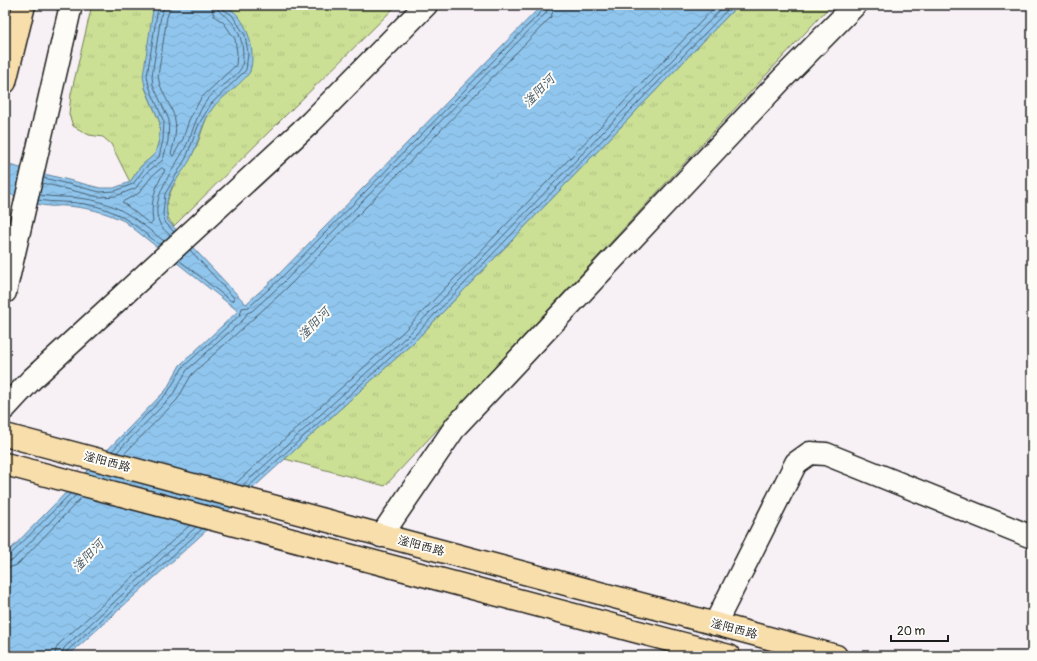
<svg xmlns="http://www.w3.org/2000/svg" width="1037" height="661" font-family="Pangolin,'LXGW WenKai TC',sans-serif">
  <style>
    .grass { fill: url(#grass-tufts); stroke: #747e58 }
    .water { fill: url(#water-waves); stroke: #62829a }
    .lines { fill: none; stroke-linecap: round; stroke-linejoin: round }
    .shore { stroke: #4a6070; stroke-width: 1 }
    .minor-casing { stroke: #1c1c1c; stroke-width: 25 }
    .major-casing { stroke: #1c1c1c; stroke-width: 25 }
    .minor { stroke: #fdfcf7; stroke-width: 22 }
    .major { stroke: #f8deab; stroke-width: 22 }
    .labels { text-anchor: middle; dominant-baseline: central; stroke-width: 4; stroke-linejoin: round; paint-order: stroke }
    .street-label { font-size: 12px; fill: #1c1c1c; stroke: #fdfcf7 }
    .water-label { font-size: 13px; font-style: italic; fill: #455866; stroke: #fdfcf7 }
  </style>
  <defs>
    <pattern id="grass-tufts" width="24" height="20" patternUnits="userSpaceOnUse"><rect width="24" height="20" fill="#cbe095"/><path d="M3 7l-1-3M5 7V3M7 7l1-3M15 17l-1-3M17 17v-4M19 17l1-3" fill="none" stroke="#aec080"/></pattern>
    <pattern id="water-waves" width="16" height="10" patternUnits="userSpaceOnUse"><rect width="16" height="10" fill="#90c6ee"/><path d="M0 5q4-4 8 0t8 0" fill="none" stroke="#7caacc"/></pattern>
  </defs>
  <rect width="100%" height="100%" fill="#f7f0f5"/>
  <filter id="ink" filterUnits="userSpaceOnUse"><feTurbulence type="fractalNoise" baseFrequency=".025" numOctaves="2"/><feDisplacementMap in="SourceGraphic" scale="8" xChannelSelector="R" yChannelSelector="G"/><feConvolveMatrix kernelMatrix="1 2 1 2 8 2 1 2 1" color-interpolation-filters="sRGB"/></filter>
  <g filter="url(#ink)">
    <g class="grass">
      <polygon points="92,5 157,5 153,10 145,88 160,123 159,140 155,154 141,166 130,182 111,144 103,137 89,135 73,126 69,114 71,94"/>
      <path d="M224,5H397L174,226C151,205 188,166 197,145C202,132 205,117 214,106C224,93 238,83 250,72L234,12Z"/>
      <polygon points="738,5 831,5 385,486 285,459 415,341"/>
    </g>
    <path class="water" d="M157,5C170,5 216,2 224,5C246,14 257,50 250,71C248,78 222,98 215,105C202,120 199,142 190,160C183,172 172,183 168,197C166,204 166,213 168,221L246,304L277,276L542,5H738L415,341L68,656H5V555L166,390L180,365L238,311L124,221C105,212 86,207 65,206C60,205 54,207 49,206C34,205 19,198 5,192V164L100,188H114L130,182L141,166L155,154L159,140L160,123L145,87L143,76L153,10Z"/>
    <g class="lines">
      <g class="shore">
        <path d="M171,5L167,17L158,76C160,92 172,105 175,120C177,131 174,144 171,154L173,156L183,139L189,120L201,98L236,65L237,53L235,39L224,23L214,16L211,5"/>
        <path d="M162,168L165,170C155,187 150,202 153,222L150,224L122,202L139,193L152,176Z"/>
        <polyline points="44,178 100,192 115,191 133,184 144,169 159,157 163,140 164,122 149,86 147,76 157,13 160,5"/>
        <polyline points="42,183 99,197 116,196 136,188 147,172 163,160 168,141 169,120 153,85 152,76 161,15 165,5"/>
        <path d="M40,195C55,198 70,196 86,199C121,204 137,221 164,241"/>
        <path d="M38,200C54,203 69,201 85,204C118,209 134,225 160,245"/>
        <polyline points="174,232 164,221 163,214 165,194 186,158 199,124 211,104 246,70 248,53 245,35 232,15 223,9 222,5"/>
        <path d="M170,235C167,232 162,229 160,224C147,199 177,166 187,144C194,129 197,113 207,100C214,91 240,75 242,66C245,49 241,30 228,18C223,14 218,13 217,5"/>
        <polyline points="179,260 231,301 234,300 234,298 190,250"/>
        <polyline points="112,451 168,392 183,367 240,315 242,308 249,307 280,279 543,10 544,5"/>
        <polyline points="117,452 172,396 187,370 244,319 247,313 252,311 284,282 546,13 549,5"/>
        <polyline points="124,454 177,400 192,374 288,287 551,17 555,5"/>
        <polyline points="235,484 404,331 717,5"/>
        <polyline points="242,486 408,335 725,5"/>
        <polyline points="248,487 412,338 732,5"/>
        <polyline points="5,558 9,556 70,494"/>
        <polyline points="5,563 13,560 76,495"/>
        <polyline points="5,569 17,565 82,497"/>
        <polyline points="55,656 56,649 59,644 190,525"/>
        <polyline points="61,656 64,648 196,527"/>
        <polyline points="66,656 67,651 202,529"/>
      </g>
      <g class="minor-casing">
        <g id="minor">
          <polyline points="5,292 71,5"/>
          <polyline points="5,408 31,380 311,122 426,5"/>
          <polyline points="381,536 456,426 782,79 855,5"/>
          <polyline points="715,624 796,463 810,453 826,454 1032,537"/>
        </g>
      </g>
      <g class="major-casing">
        <g id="major">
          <polyline points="5,82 24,5"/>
          <polyline points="5,435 836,656"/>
          <polyline points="5,464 729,656"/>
        </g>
      </g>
      <use href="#minor" class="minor"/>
      <use href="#major" class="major"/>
    </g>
  </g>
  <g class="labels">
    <g class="street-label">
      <text transform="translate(107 462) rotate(15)">滏阳西路</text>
      <text transform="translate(421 546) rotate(15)">滏阳西路</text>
      <text transform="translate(734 629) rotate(15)">滏阳西路</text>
    </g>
    <g class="water-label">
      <text transform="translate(539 91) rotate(-46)">滏阳河</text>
      <text transform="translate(314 324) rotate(-46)">滏阳河</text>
      <text transform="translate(88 556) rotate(-46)">滏阳河</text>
    </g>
  </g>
  <rect width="1037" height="661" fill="none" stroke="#fdfcf7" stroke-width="20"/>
  <rect x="10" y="10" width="1017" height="641" fill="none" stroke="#1c1c1c" stroke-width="1.5" filter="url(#ink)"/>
  <path d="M891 635v6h57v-6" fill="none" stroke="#1c1c1c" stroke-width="2"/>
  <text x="897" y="635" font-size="12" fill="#1c1c1c" stroke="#fdfcf7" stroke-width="3" paint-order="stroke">20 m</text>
</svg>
